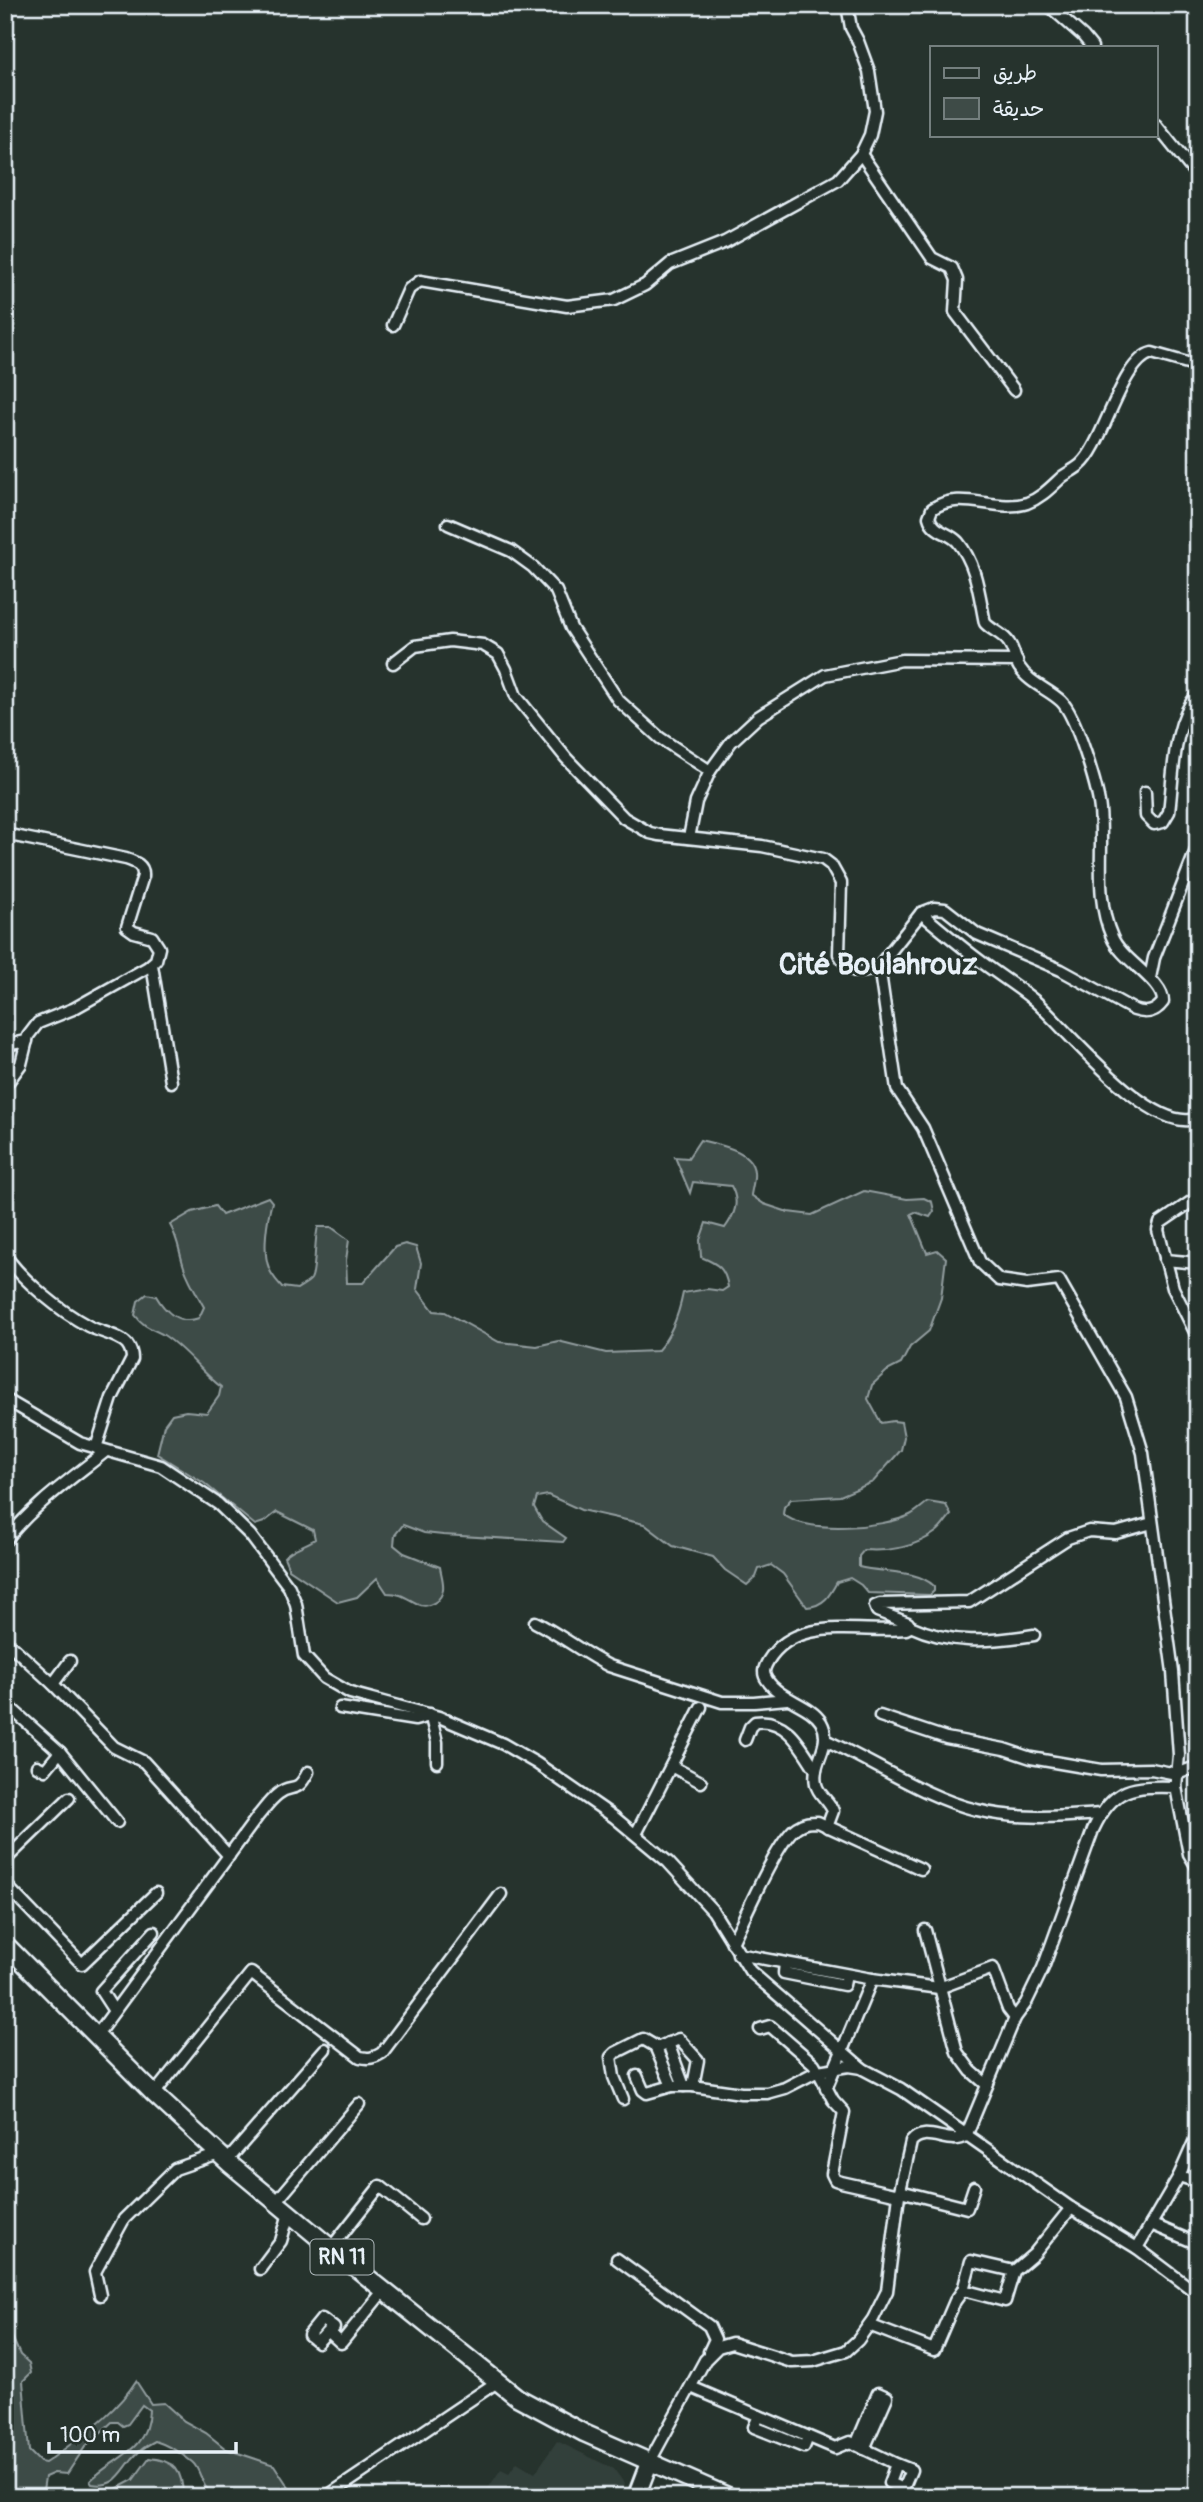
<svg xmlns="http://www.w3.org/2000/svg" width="1203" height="2502" font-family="Pangolin,'Playpen Sans Arabic',sans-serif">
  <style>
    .built { fill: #333f3a }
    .green { fill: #3e4b47; stroke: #939ea0; stroke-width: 2 }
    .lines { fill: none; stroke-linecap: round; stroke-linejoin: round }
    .street-casing { stroke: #e8f1f8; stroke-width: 15 }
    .primary-casing { stroke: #e8f1f8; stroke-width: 21 }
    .street { stroke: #26332d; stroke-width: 10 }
    .primary { stroke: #26332d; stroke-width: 16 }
    .labels { text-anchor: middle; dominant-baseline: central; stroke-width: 5; stroke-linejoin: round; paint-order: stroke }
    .shield { fill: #26332d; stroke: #aeb8bb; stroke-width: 2 }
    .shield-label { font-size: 21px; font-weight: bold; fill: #e8f1f8 }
    .district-label { font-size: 30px; font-weight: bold; fill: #e8f1f8; stroke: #26332d }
  </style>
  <rect width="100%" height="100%" fill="#26332d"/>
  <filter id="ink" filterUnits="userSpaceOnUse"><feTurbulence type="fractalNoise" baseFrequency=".0143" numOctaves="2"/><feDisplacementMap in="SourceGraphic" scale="14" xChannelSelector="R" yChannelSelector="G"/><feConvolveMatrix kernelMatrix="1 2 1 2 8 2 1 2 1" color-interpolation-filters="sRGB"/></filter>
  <g filter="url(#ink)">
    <polygon class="built" points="557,2441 614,2469 624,2483 620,2497 503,2497 487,2490 501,2469 509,2473 517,2462 535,2473"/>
    <g class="green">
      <path d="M700,1140C718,1145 752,1149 754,1172C755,1179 752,1188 751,1195L764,1204L788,1212L812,1215L864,1191L907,1199L924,1198L932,1202L934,1211L930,1217L915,1212L911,1214L927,1253L937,1250L946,1258L941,1298L929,1331L910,1347L901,1364L887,1371L872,1385L868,1399L881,1423L893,1421L901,1422L904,1437L901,1450L873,1482L840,1496L791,1499L784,1507L783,1514C806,1534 883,1528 910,1515C916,1512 922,1506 928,1502L946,1505L951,1515C946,1520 942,1528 936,1532C916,1547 889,1552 864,1550L859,1556V1567C882,1573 916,1569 934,1586V1591L930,1595L868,1593L861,1585L850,1578L837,1582C830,1595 824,1606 807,1607L783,1574L771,1565L759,1569L756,1577L747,1585L725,1570L713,1557L673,1546L644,1524L581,1510L548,1495L537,1497L534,1507L542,1521L566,1538L563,1542L443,1535L424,1533L403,1525L395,1535L394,1545L404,1553L440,1567C441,1574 444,1582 443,1589C442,1601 428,1609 418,1604C406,1598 401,1593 387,1593L377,1578L357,1597L338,1602L289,1569L284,1557C292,1548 305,1546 315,1539L313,1530L277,1512L264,1522L255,1525L204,1483L157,1454L164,1425L172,1414L186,1411L207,1413L219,1396L221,1387C200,1371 185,1348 162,1334C150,1328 143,1326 135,1315L138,1301L147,1294L156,1296C166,1313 179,1325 199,1318L204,1307C197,1294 189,1281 184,1267C179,1252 178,1238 170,1225L192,1212L215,1206L222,1215L268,1197L272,1202C267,1219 262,1251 269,1268C271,1275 277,1281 282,1287L297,1289C301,1286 308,1283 311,1279C316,1272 314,1239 318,1227H331L349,1240L346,1260L347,1283H363L395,1247L405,1244L416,1247L421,1263L417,1289L434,1311L445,1312L499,1342L537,1346L558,1341L606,1353L657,1351C671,1336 679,1313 683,1293L707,1289L722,1291L728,1287C725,1268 718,1264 701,1257L700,1240L706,1223L725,1228C735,1214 740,1202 731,1186L693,1182L690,1193L675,1157L688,1158Z"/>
      <path d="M5,2321L20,2355L29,2363L31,2373L23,2381L29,2451L40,2462L45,2463L51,2459C81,2436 116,2413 136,2381L151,2404L164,2403L184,2421L206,2433L226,2449L274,2465L295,2497C268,2497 239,2499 213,2493C201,2489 202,2470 192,2462C181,2453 168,2445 155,2441C147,2445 138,2452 132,2459C120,2474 115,2488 92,2484L90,2481C114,2456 147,2454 149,2410L142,2405L128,2424L123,2426L118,2422H112L85,2447L67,2474L54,2473L45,2477L42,2497H5Z"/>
      <path d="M149,2458C175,2460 183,2471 183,2497H101L133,2480Z"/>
    </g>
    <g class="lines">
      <g class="street-casing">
        <g id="street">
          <polyline points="1048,5 1083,36 1092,47"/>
          <polyline points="1156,125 1198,177"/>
          <polyline points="861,154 932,258 952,268 957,280 955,312 1014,390"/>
          <polyline points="393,325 409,289 420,281 567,306 614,300 645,285 670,264 725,242 838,180 861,154 870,135 875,111 869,71 858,41 851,28 847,5"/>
          <path d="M1198,366L1152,353C1121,360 1104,445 1080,465C1074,470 1067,473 1062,477C1051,487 1041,498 1027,503C996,513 961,489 932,509L929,517C933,532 949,532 958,542C977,565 979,595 985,623C992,631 1003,633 1009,643C1014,650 1015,660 1019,667C1029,683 1048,689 1061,701C1076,715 1098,788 1100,810C1104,853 1094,896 1112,937C1121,960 1164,981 1163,1002C1155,1013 1146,1014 1134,1010L1061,970L977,934L945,909L934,908L921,913C940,929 959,945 979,960C997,974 1017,986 1035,1001C1067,1029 1152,1137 1198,1118"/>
          <polyline points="448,524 511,551 533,567 556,591 571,628 618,700 660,738 710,771"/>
          <path d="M393,663L415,646L450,641L483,645L498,654L506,669L516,696L566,758L624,818L650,833L659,835L762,846L823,859L831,865L841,883L839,954C850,974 859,976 879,966"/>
          <path d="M1145,792L1146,816L1154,824L1163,822L1169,812C1174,773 1172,725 1198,693"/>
          <path d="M5,834L126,859C135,862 144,865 143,876L127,927L134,932L152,937L159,948L156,960L148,967L73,1009L38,1023L28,1036L21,1064L5,1086"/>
          <polyline points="689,838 696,802 710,771 731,742 758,717 825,675 902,660 1017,661"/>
          <polyline points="921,913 879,966 897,1089 923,1128 980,1262 999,1280 1027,1284 1059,1280 1126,1397 1143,1453 1173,1672 1179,1755 1176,1787"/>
          <polyline points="152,965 171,1082"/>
          <polyline points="1150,978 1154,958 1198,845"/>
          <polyline points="5,1045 27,1041"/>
          <polyline points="1198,1197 1160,1223 1158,1230 1173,1288 1198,1338"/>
          <path d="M5,1255C23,1281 60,1311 88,1326C99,1332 119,1335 127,1344C130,1348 132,1354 132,1359L112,1398L96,1448"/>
          <polyline points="1165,1260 1198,1263"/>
          <polyline points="5,1399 80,1443 161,1466 218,1504 250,1535 289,1587 296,1604 304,1656 324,1678 350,1693 439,1717 503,1744 536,1763 614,1817 668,1862 713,1911 750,1971 863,2069 901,2089 1071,2208 1137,2248 1198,2294"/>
          <path d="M5,1541C33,1505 71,1479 106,1451"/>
          <path d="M535,1622C561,1635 583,1653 609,1666L722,1702H754L787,1699"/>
          <path d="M910,1626C951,1645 990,1642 1034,1635"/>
          <polyline points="5,1640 53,1684 114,1747 144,1762 229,1856"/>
          <polyline points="53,1684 70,1661"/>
          <polyline points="5,1703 60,1752 117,1822"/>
          <polyline points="340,1708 415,1720 426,1717 430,1714 437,1742 437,1762"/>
          <polyline points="880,1716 946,1738 1004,1749 1031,1758 1101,1770 1151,1769 1177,1774 1198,1766"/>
          <path d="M745,1740L750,1727L755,1722C787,1717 801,1747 816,1770"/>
          <path d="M825,1740C872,1761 928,1799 977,1810C1017,1820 1059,1817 1100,1814"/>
          <polyline points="37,1766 45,1770 60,1752"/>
          <polyline points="671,1766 701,1782"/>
          <path d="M827,1827L833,1811C829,1800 818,1795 816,1784C811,1761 834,1745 821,1722C810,1704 780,1700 767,1680C762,1673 764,1668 768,1661C796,1614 861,1634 906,1629L910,1627L908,1623L877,1611L875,1606L880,1604L969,1602L1068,1538L1089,1531L1116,1533L1152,1523"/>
          <polyline points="636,1834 701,1707"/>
          <polyline points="5,1860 69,1798"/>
          <polyline points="5,1884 82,1964 156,1893"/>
          <polyline points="925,1930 957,2052 971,2071 987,2085"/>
          <path d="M732,1943C744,1919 778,1839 797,1827C804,1822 810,1822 818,1822L921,1869"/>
          <polyline points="738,1954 872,1979"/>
          <polyline points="785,1963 784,1973 844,1985 846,1975"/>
          <polyline points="114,2011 101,1991 154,1932"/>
          <polyline points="760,2029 770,2026 814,2064 818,2071 849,2066 862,2068"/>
          <path d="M96,2036L258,1816C264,1809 270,1800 278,1794C292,1782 296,1796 308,1772"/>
          <polyline points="668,2043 684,2086"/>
          <polyline points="657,2048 679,2039 698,2060 693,2086"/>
          <polyline points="637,2076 643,2090 647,2093 672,2086 693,2086 741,2093 767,2093 785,2088 818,2071 833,2100 844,2112 832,2174 835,2180 841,2182 899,2195"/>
          <polyline points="826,2089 872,1979 939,1988 993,1968 1008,2009 1015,2018"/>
          <path d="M154,2094L251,1973L360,2057C369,2059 374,2058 382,2053L501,1894"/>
          <polyline points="623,2099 614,2077 611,2057 615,2053 643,2039 655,2046 672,2086"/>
          <polyline points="227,2161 325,2049"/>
          <polyline points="1179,2176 1198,2182"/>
          <polyline points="900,2191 967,2208 974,2187"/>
          <polyline points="276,2202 359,2104"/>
          <polyline points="1151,2224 1198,2244"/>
          <polyline points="331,2248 380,2186 421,2219"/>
          <polyline points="1137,2248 1179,2176 1198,2133"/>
          <polyline points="617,2259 709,2326 715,2339 709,2352"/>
          <polyline points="260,2269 281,2241 289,2213"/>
          <polyline points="1014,2271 1005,2301 963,2290 971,2261 1014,2271 1034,2254 1071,2208"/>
          <polyline points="100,2295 95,2272 124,2219 175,2169 219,2154"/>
          <polyline points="869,2325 934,2350 955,2301 963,2290"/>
          <polyline points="330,2333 327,2332 318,2342 309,2335 322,2319 334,2328 330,2333 341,2343 384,2290"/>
          <polyline points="691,2387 835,2448 850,2442 896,2464 889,2483 903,2489 911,2470 896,2464"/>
          <polyline points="759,2416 754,2427 804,2447 808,2437"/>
          <polyline points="856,2445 878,2393 887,2397 864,2449"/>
          <path d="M649,2463L705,2360L718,2347L732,2343L792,2362L813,2361L846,2351L858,2340L873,2319L887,2291L899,2195L911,2142C925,2124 949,2147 966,2136L1015,2018L1026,2003L1043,1968L1093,1830C1113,1786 1133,1786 1176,1787L1189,1854L1198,1869"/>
          <polyline points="326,2497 497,2382"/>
        </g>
      </g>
      <g class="primary-casing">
        <g id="primary">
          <polyline points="5,1944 154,2094 230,2164 331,2248 517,2397 584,2433 730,2497"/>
          <polyline points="636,2497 649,2463"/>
        </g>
      </g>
      <use href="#street" class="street"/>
      <use href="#primary" class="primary"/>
    </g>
  </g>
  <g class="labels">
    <rect class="shield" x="310.5" y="2239.5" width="63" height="35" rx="5"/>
    <g class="shield-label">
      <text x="342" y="2257">RN 11</text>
    </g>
    <g class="district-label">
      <text x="878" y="964">Cité Boulahrouz</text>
    </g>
  </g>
  <rect width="1203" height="2502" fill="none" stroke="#26332d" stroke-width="28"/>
  <rect x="14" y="14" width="1175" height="2474" fill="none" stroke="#e8f1f8" stroke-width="2.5" filter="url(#ink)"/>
  <rect x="930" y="46" width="228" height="91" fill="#26332d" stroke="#747f7e" stroke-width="2"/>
  <rect x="944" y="68" width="35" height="10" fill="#26332d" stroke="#747f7e" stroke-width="2"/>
  <text x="993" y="80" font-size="21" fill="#e8f1f8">طريق</text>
  <rect x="944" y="98" width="35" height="21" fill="#3e4b47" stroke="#747f7e" stroke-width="2"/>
  <text x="993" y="116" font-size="21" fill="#e8f1f8">حديقة</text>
  <path d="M49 2442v10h187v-10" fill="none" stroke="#e8f1f8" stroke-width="3.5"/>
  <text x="60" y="2442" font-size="21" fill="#e8f1f8" stroke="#26332d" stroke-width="5" paint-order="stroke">100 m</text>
</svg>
